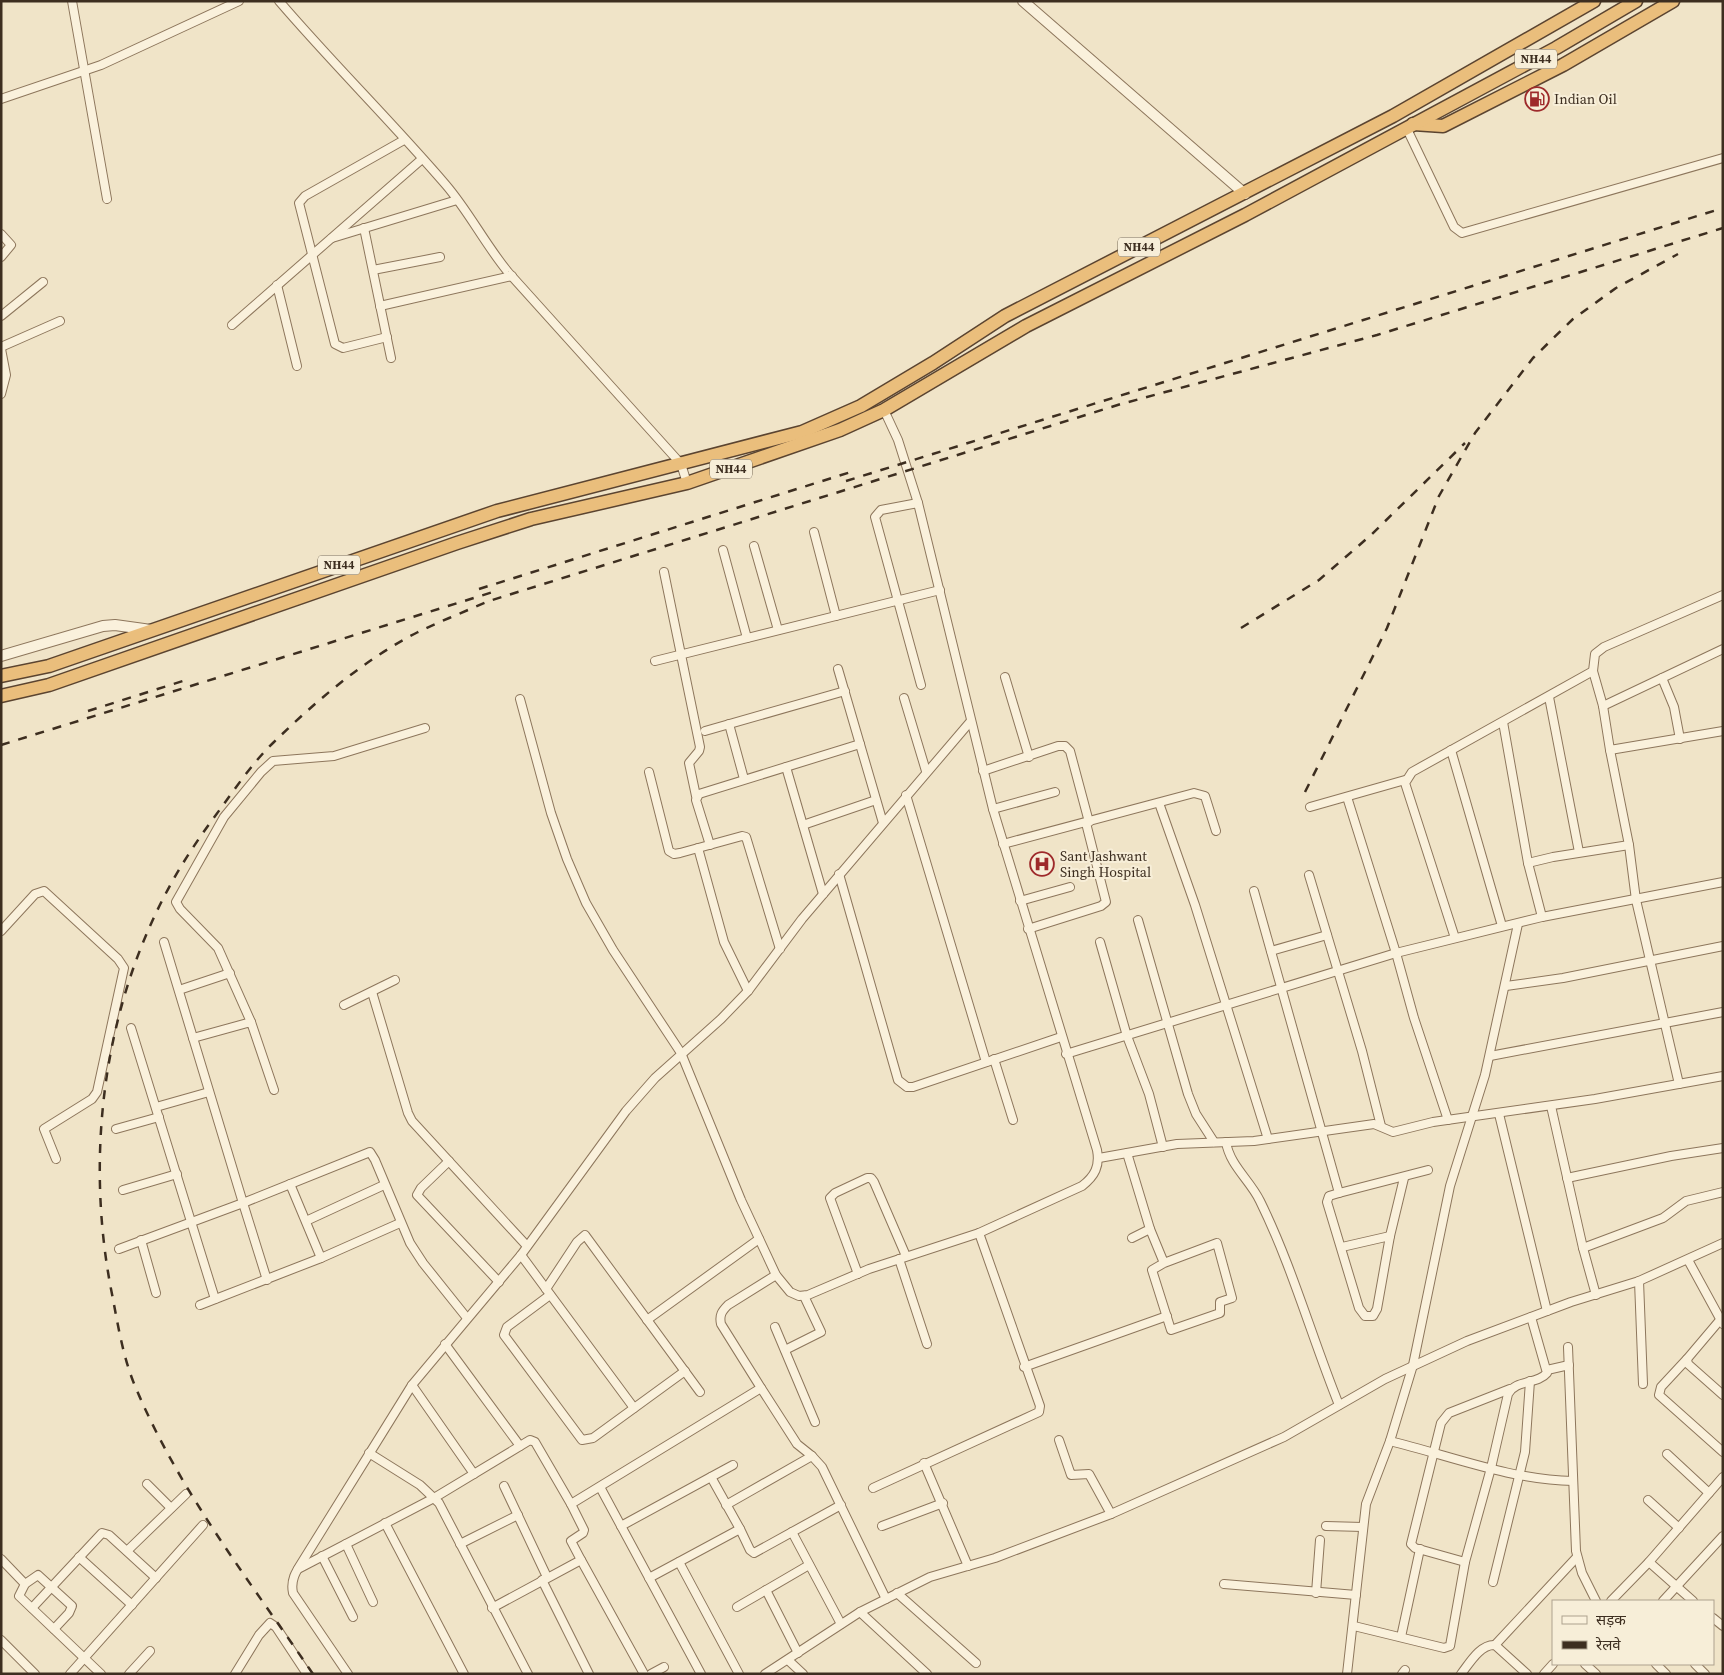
<svg xmlns="http://www.w3.org/2000/svg" width="1724" height="1675" font-family="'Source Serif 4','Noto Sans Devanagari',serif">
  <style>
    .lines { fill: none; stroke-linecap: round; stroke-linejoin: round }
    .minor-casing { stroke: #8d765c; stroke-width: 10 }
    .tertiary-casing { stroke: #8d765c; stroke-width: 12 }
    .trunk-casing { stroke: #5b4430; stroke-width: 15 }
    .minor { stroke: #faf1dc; stroke-width: 8 }
    .tertiary { stroke: #faf1dc; stroke-width: 10 }
    .trunk { stroke: #eabe7c; stroke-width: 12 }
    .rail { stroke: #3d2e20; stroke-width: 2.5; stroke-dasharray: 9 9; stroke-linecap: butt }
    .labels { text-anchor: middle; dominant-baseline: central; stroke-width: 4; stroke-linejoin: round; paint-order: stroke }
    .shield { fill: #f7eed8; stroke: #756857; stroke-width: 1 }
    .shield-label { font-size: 12px; font-weight: bold; fill: #3d2e20 }
    .poi-label { font-size: 14px; fill: #3d2e20; stroke: #f7eed8; text-anchor: start }
  </style>
  <rect width="100%" height="100%" fill="#f0e4c8"/>
  <g class="lines">
    <g class="minor-casing">
      <g id="minor">
        <polyline points="72,1 107,199"/>
        <path d="M279,1C333,64 392,122 446,185C469,212 485,244 508,272L681,464L687,483"/>
        <polyline points="1,99 101,65 239,1"/>
        <polyline points="1406,127 1454,227 1462,233 1723,158"/>
        <polyline points="364,228 391,358"/>
        <polyline points="1,234 11,245 1,257"/>
        <polyline points="332,238 457,200"/>
        <polyline points="373,270 440,257"/>
        <polyline points="277,285 297,366"/>
        <polyline points="380,306 512,276"/>
        <polyline points="1,316 43,282"/>
        <polyline points="232,325 422,159"/>
        <polyline points="387,337 343,348 335,344 299,203 305,196 404,140"/>
        <polyline points="1,347 60,321"/>
        <polyline points="1,349 6,375 1,394"/>
        <polyline points="918,503 881,510 875,517 921,685"/>
        <polyline points="814,532 836,616"/>
        <polyline points="754,546 778,630"/>
        <polyline points="723,550 747,638"/>
        <polyline points="664,572 700,747 699,751 689,763 696,796"/>
        <polyline points="655,661 940,590"/>
        <polyline points="838,669 883,823"/>
        <polyline points="1593,671 1603,706 1610,750 1723,731"/>
        <polyline points="1005,677 1029,757"/>
        <polyline points="1662,678 1674,707 1680,739"/>
        <polyline points="1549,697 1579,852"/>
        <polyline points="904,698 926,771"/>
        <path d="M520,699L551,813L567,859L586,903L613,950L681,1053L741,1200L776,1275L790,1292L799,1296L808,1295L869,1269L979,1233L1082,1186C1095,1176 1100,1166 1097,1150L993,809L918,503L898,440L884,410"/>
        <polyline points="1603,706 1723,649"/>
        <polyline points="1503,722 1528,863 1542,917"/>
        <polyline points="729,724 744,779"/>
        <polyline points="705,731 845,691"/>
        <polyline points="1451,750 1502,926"/>
        <polyline points="1610,750 1629,845 1636,900 1679,1084"/>
        <polyline points="786,767 823,894"/>
        <polyline points="983,771 1058,746 1065,746 1070,751 1089,822"/>
        <polyline points="649,772 669,851 674,854 680,853 742,836 746,837 780,949"/>
        <polyline points="906,795 986,1062"/>
        <polyline points="1347,797 1396,953 1414,1018 1448,1120"/>
        <polyline points="1159,803 1195,905 1268,1139"/>
        <polyline points="1310,807 1405,780"/>
        <polyline points="993,809 1055,792"/>
        <polyline points="803,825 876,800"/>
        <polyline points="1003,844 1194,793 1205,796 1216,831"/>
        <polyline points="710,845 696,800 699,794 860,744"/>
        <polyline points="698,848 724,942 748,991"/>
        <polyline points="1528,863 1553,857 1629,845"/>
        <polyline points="839,874 898,1080 907,1087 913,1087 1061,1037"/>
        <polyline points="1309,875 1362,1051 1381,1126"/>
        <polyline points="1254,891 1339,1193 1329,1196 1327,1202 1359,1308 1365,1316 1373,1316 1377,1309 1390,1236 1404,1178"/>
        <polyline points="1020,901 1070,887"/>
        <polyline points="1138,920 1188,1094 1196,1114 1214,1142"/>
        <polyline points="1028,929 1101,906 1106,902 1086,823"/>
        <polyline points="1,931 35,894 44,891 118,959 124,968 97,1092 92,1099 44,1129 56,1159"/>
        <polyline points="1455,938 1405,783 1412,772 1593,671 1595,654 1604,647 1723,595"/>
        <polyline points="164,942 243,1203 370,1152 375,1160 410,1243 423,1263 467,1318"/>
        <polyline points="1100,942 1127,1036 1149,1094 1163,1147"/>
        <polyline points="1271,951 1327,935"/>
        <polyline points="1506,986 1563,978 1723,946"/>
        <polyline points="179,990 230,973"/>
        <polyline points="372,992 408,1113 412,1121 527,1246"/>
        <polyline points="344,1005 395,980"/>
        <polyline points="251,1022 218,948 180,909 176,902 224,817 261,772 273,761 334,756 425,728"/>
        <polyline points="131,1028 215,1299"/>
        <polyline points="193,1038 251,1022 274,1090"/>
        <polyline points="1066,1054 1396,953 1542,917 1723,882"/>
        <polyline points="1490,1056 1723,1012"/>
        <polyline points="994,1059 1013,1120"/>
        <polyline points="1551,1106 1583,1248 1596,1295"/>
        <polyline points="156,1107 209,1092"/>
        <polyline points="1499,1114 1547,1311"/>
        <polyline points="116,1129 159,1117"/>
        <path d="M1226,1142C1230,1166 1250,1180 1260,1201C1292,1266 1312,1338 1339,1405"/>
        <polyline points="1127,1153 1150,1229 1132,1238"/>
        <polyline points="1099,1158 1177,1144 1254,1141 1374,1124 1393,1132 1433,1122 1595,1099 1723,1076"/>
        <polyline points="449,1161 421,1188 417,1195 499,1282"/>
        <polyline points="1567,1178 1671,1156 1723,1148"/>
        <polyline points="290,1184 321,1258"/>
        <polyline points="123,1190 177,1174"/>
        <polyline points="1339,1193 1428,1170"/>
        <polyline points="306,1221 384,1185"/>
        <polyline points="1150,1229 1164,1263 1217,1243 1232,1298 1220,1302 1220,1313 1171,1330 1152,1270 1164,1263"/>
        <polyline points="141,1240 156,1293"/>
        <polyline points="1342,1247 1390,1236"/>
        <polyline points="1583,1248 1663,1218 1686,1201 1723,1192"/>
        <polyline points="119,1249 243,1203 267,1280"/>
        <polyline points="521,1255 634,1408"/>
        <polyline points="899,1259 927,1344"/>
        <polyline points="1688,1260 1723,1324"/>
        <polyline points="858,1274 830,1198 835,1193 867,1178 871,1178 874,1182 906,1256"/>
        <polyline points="1639,1281 1643,1384"/>
        <polyline points="546,1289 577,1242 585,1235 700,1392"/>
        <polyline points="550,1295 507,1327 504,1335 582,1440 593,1438 685,1371"/>
        <polyline points="200,1305 321,1258 400,1223"/>
        <polyline points="647,1320 759,1239"/>
        <polyline points="1720,1320 1687,1359 1688,1364 1723,1395"/>
        <polyline points="775,1327 815,1422"/>
        <polyline points="445,1344 520,1446"/>
        <polyline points="1568,1347 1576,1551 1582,1573 1596,1601"/>
        <polyline points="785,1350 821,1332 804,1296"/>
        <polyline points="1687,1359 1661,1387 1659,1395 1723,1452"/>
        <polyline points="1024,1367 1167,1316"/>
        <polyline points="1547,1370 1569,1365"/>
        <polyline points="412,1385 474,1474"/>
        <polyline points="761,1388 797,1444 812,1456 822,1467 886,1599"/>
        <polyline points="1059,1440 1071,1475 1089,1474 1111,1514"/>
        <path d="M1390,1441C1451,1456 1511,1480 1573,1481"/>
        <polyline points="369,1453 420,1485 439,1503 528,1674"/>
        <polyline points="1667,1454 1709,1493"/>
        <polyline points="924,1463 968,1566"/>
        <polyline points="147,1484 171,1508"/>
        <polyline points="504,1486 547,1577"/>
        <polyline points="600,1487 701,1674"/>
        <polyline points="873,1488 1039,1412 1040,1406 979,1233"/>
        <polyline points="1648,1500 1679,1528"/>
        <polyline points="726,1505 812,1456"/>
        <polyline points="385,1523 464,1674"/>
        <polyline points="621,1526 733,1465"/>
        <polyline points="882,1526 943,1503"/>
        <polyline points="1326,1526 1363,1527"/>
        <polyline points="740,1529 750,1550 754,1553 841,1505"/>
        <polyline points="792,1532 841,1624"/>
        <polyline points="346,1544 373,1602"/>
        <polyline points="460,1544 518,1515"/>
        <polyline points="127,1551 186,1494"/>
        <polyline points="322,1556 353,1617"/>
        <polyline points="79,1557 132,1605"/>
        <polyline points="1,1559 25,1584 19,1596 101,1674"/>
        <polyline points="581,1560 644,1674"/>
        <polyline points="679,1562 739,1674"/>
        <polyline points="1465,1562 1415,1548 1411,1544 1441,1423 1449,1413 1510,1389"/>
        <polyline points="298,1569 434,1498 530,1440 535,1442 571,1504"/>
        <polyline points="649,1578 740,1529 711,1477"/>
        <polyline points="542,1580 589,1674"/>
        <polyline points="1493,1582 1525,1452 1530,1381"/>
        <polyline points="25,1584 38,1575 72,1606 69,1613 54,1629"/>
        <polyline points="1224,1584 1356,1595"/>
        <polyline points="766,1590 798,1653"/>
        <polyline points="897,1593 976,1663"/>
        <polyline points="1316,1593 1320,1540"/>
        <polyline points="1611,1601 1649,1562"/>
        <polyline points="1663,1601 1723,1536"/>
        <polyline points="1693,1601 1649,1562 1723,1477"/>
        <polyline points="737,1607 809,1565"/>
        <polyline points="32,1608 102,1533 109,1535 156,1578"/>
        <path d="M492,1608L581,1560L571,1541L583,1533L584,1530L571,1504L761,1388L721,1324C719,1315 722,1311 728,1305L776,1275"/>
        <polyline points="860,1612 927,1674"/>
        <polyline points="1713,1618 1723,1626"/>
        <path d="M1354,1626L1444,1648L1450,1646L1465,1562L1491,1468L1508,1394C1516,1379 1537,1385 1547,1373L1531,1317"/>
        <polyline points="1401,1637 1420,1549"/>
        <polyline points="1,1640 35,1674"/>
        <polyline points="1495,1645 1577,1557"/>
        <polyline points="788,1660 803,1674"/>
        <polyline points="1585,1664 1596,1674"/>
        <polyline points="1656,1664 1666,1674"/>
        <polyline points="1695,1664 1705,1674"/>
        <polyline points="70,1674 203,1525"/>
        <polyline points="129,1674 150,1651"/>
        <polyline points="235,1674 259,1635 270,1623 276,1627 307,1674"/>
        <path d="M348,1674L293,1593C290,1579 297,1570 304,1559L412,1385L521,1255L626,1111L655,1078L721,1019L748,991L802,919L970,722"/>
        <polyline points="651,1674 664,1667"/>
        <polyline points="765,1674 860,1612 930,1577 995,1558 1111,1514 1284,1437 1385,1379 1467,1341 1571,1302 1639,1281 1723,1243"/>
        <polyline points="1347,1674 1366,1504 1390,1441 1413,1365 1450,1186 1485,1075 1518,924"/>
        <polyline points="1402,1674 1405,1670"/>
        <path d="M1461,1674C1469,1664 1480,1644 1495,1645L1527,1674"/>
        <polyline points="1544,1674 1553,1664"/>
      </g>
    </g>
    <g class="tertiary-casing">
      <g id="tertiary">
        <polyline points="1023,1 1245,194"/>
        <polyline points="1,656 103,626 115,625 151,630"/>
      </g>
    </g>
    <g class="trunk-casing">
      <g id="trunk">
        <polyline points="1413,124 1443,126 1563,65 1673,1"/>
        <polyline points="1,676 49,666 497,511 802,432 861,406 933,363 1005,316 1393,116 1594,1"/>
        <polyline points="1,696 49,685 457,543 531,519 687,483 840,430 884,410 1026,326 1245,215 1556,48 1636,1"/>
      </g>
    </g>
    <use href="#minor" class="minor"/>
    <use href="#tertiary" class="tertiary"/>
    <use href="#trunk" class="trunk"/>
    <g class="rail">
      <polyline points="846,481 1723,208"/>
      <polyline points="479,589 854,471"/>
      <polyline points="1241,628 1319,580 1371,535 1465,443"/>
      <polyline points="88,711 186,680"/>
      <polyline points="1,745 493,592"/>
      <polyline points="1305,792 1387,628 1439,496 1475,433 1533,358 1573,319 1616,288 1678,254"/>
      <path d="M313,1674C249,1580 176,1487 133,1381C123,1355 118,1326 113,1299C85,1165 101,1017 165,895C181,864 200,836 221,808C237,786 254,761 274,742C316,701 365,659 418,632C441,621 466,611 489,601L1121,404L1377,335L1723,228"/>
    </g>
  </g>
  <defs>
    <g id="fuel-ring" transform="scale(1.25)"><circle r="9.5" fill="#f7eed8" stroke="#9e2a2b" stroke-width="1.5"/><path d="M-5.5-6h7V0h2V4h1.3V-2.5L3-4.5l.8-.8L6-3V5H2.5V1h-1V6h-7ZM-4.2-4.7v3.2H.2V-4.7Z" fill="#9e2a2b"/></g>
    <g id="hospital-ring" transform="scale(1.25)"><circle r="9.5" fill="#f7eed8" stroke="#9e2a2b" stroke-width="1.5"/><path d="M-5-5h3v3.5h4V-5h3V5h-3V1.5h-4V5h-3Z" fill="#9e2a2b"/></g>
  </defs>
  <g fill-rule="evenodd">
    <use href="#fuel-ring" x="1537" y="99"/>
    <use href="#hospital-ring" x="1042" y="864"/>
  </g>
  <g class="labels">
    <g class="shield">
      <rect x="1515" y="49.5" width="42" height="19" rx="4"/>
      <rect x="1118" y="237.5" width="42" height="19" rx="4"/>
      <rect x="710" y="459.5" width="42" height="19" rx="4"/>
      <rect x="318" y="555.5" width="42" height="19" rx="4"/>
    </g>
    <g class="shield-label">
      <text x="1536" y="59">NH44</text>
      <text x="1139" y="247">NH44</text>
      <text x="731" y="469">NH44</text>
      <text x="339" y="565">NH44</text>
    </g>
    <g class="poi-label">
      <text x="1554" y="99">Indian Oil</text>
      <text x="1060" y="856">Sant Jashwant<tspan x="1060" dy="16">Singh Hospital</tspan></text>
    </g>
  </g>
  <rect width="1724" height="1675" fill="none" stroke="#3d2e20" stroke-width="5"/>
  <rect x="1552" y="1600" width="162" height="65" fill="#f7eed8" stroke="#ada18e"/>
  <rect x="1562" y="1616" width="25" height="8" fill="#faf1dc" stroke="#ada18e"/>
  <text x="1596" y="1625" font-size="15" fill="#3d2e20">सड़क</text>
  <rect x="1562" y="1641" width="25" height="8" fill="#3d2e20" stroke="#ada18e"/>
  <text x="1596" y="1650" font-size="15" fill="#3d2e20">रेलवे</text>
</svg>
